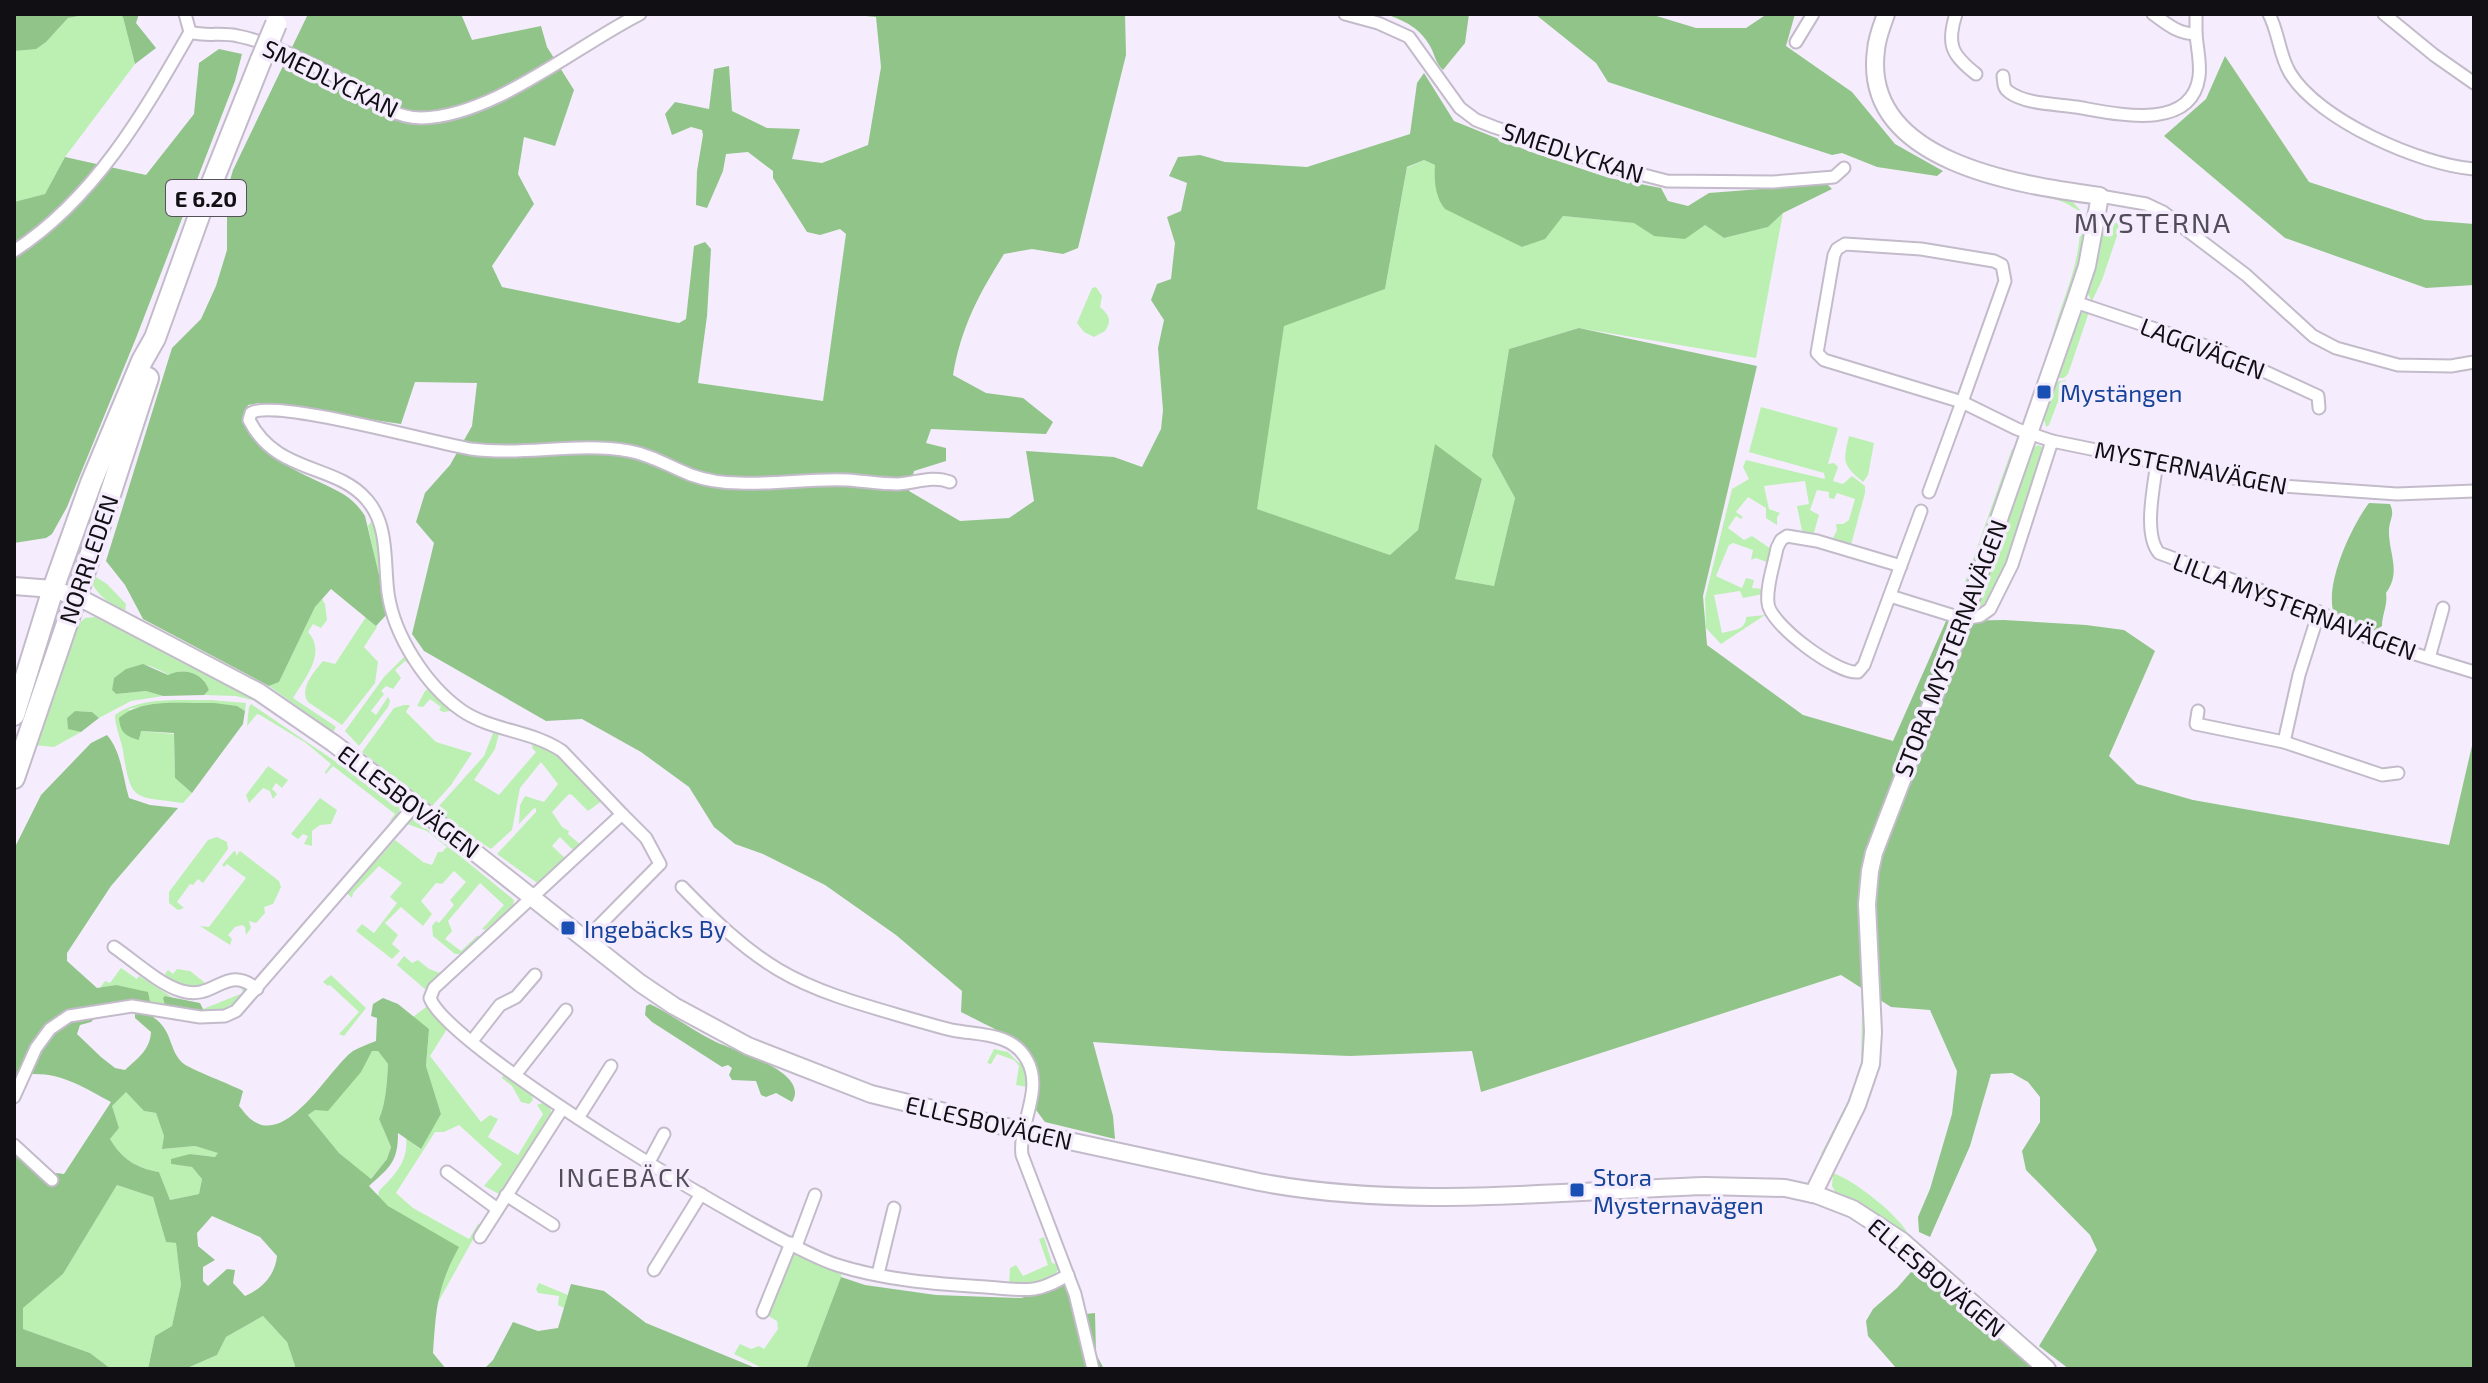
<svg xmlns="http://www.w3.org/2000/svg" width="2488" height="1383" font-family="'Exo 2',sans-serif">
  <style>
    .green { fill: #bbf0b2 }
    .forest { fill: #91c488; fill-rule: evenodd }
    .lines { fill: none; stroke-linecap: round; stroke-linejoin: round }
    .street-casing { stroke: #c3bbca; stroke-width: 15 }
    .secondary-casing { stroke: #c3bbca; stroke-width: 20 }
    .highway-casing { stroke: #c3bbca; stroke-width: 24 }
    .street { stroke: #fff; stroke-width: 11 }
    .secondary { stroke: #fff; stroke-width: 16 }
    .highway { stroke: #fff; stroke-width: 20 }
    .highway-bridge-casing { stroke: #c3bbca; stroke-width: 24; stroke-linecap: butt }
    .highway-bridge { stroke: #fff; stroke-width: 20 }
    .transit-dot { fill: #1a4fb4; stroke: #f5edfd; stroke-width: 3 }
    .labels { text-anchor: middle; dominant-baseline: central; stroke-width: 7; stroke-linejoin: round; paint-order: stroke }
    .shield { fill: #f5edfd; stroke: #56525a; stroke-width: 2 }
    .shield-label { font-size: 22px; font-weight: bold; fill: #120f14 }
    .street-label { font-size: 24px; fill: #120f14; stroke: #f5edfd }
    .transit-label { font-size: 24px; fill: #164399; stroke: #f5edfd; text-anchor: start }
    .neighbourhood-label { font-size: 26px; letter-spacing: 2px; fill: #534c59; stroke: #f5edfd }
    .quarter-label { font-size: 28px; letter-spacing: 2px; fill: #534c59; stroke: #f5edfd }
  </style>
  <rect width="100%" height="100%" fill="#f5edfd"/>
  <g class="green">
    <path d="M90,14H120L123,16L135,64L65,157L45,194L14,202V51C44,48 48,40 68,18Z"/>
    <path d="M1876,14H1880L1869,49L1903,138L2070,199L2082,212C2074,209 2068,203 2060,201C2035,193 2007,191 1982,182C1918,160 1862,126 1867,50C1867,38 1873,25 1876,14Z"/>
    <polygon points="1424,160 1435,165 1503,236 1522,247 1545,238 1563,216 1635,223 1654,236 1705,225 1724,238 1768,227 1783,213 1756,358 1579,328 1509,349 1492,456 1515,498 1494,586 1455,579 1482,480 1435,445 1418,530 1390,555 1256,509 1284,325 1385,289 1407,168"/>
    <path d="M2084,218L2082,263L2052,338C2062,298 2081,265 2080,222Z"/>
    <polygon points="2104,221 2118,223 2119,230 2102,280 2092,301 2086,291 2097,260"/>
    <path d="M1096,287L1102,296L1100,307C1108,314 1113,320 1105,331L1094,337L1084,332L1077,323L1092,288Z"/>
    <polygon points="2085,311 2089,312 2068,374 2064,378 2055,378 2078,315"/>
    <polygon points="2066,380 2049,425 2046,427 2042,411 2057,382"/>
    <path d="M1761,407L1838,428L1828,464L1834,463L1838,467L1833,481L1843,484L1852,476L1865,486V493L1851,545L1832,540L1837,530L1836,524H1843L1849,520L1855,499L1837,493L1834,499L1829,498V492L1817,490L1810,510L1819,515L1813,536L1802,531L1797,506L1809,504L1805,481L1764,486L1769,509L1780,513L1777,517V525L1766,518V508L1748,497L1736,512L1743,517L1741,519L1736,516L1728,528L1744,540L1752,536L1771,549L1769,563L1756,558L1751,560L1753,550L1733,543L1729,545L1716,576L1742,588L1746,578L1754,580L1752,588L1763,589V594L1743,598L1740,591L1714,595L1722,633C1734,630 1746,630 1746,617L1765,615L1721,644L1706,628L1705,598L1732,489L1749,479L1743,467L1746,460L1825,479L1824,473L1749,452Z"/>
    <path d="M1849,436L1874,443L1868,475L1863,482C1842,464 1843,462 1849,436Z"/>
    <path d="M2038,445L2043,447V451C2033,484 2005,596 1979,611L1975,608L2030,450Z"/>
    <polygon points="2012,449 2017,449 1963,597 1961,593"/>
    <polygon points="375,517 388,602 423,675 405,661 395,670 401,678 393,689 386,686 381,691 384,694 371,711 376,715 388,697 390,701 388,707 359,746 345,731 384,677 406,655 382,591 368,526"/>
    <path d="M91,574L107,584L126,604L125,612C111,605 90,591 91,574Z"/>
    <path d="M322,599L325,604L327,620L321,628L313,624L308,632C327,653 305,678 293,698L332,724L336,727L333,732L269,686L279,682L315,607Z"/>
    <path d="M95,617L249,694L331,746L389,792L260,702L236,696L204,695L209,690C203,673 185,667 169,675C138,658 141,665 114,678L112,690L116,694L146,691L163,696L131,701L99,718L92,712L75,711L67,718L68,728L81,732L54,747L33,745L74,628L85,618Z"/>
    <path d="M366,617L377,627L364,647L378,662L375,683L342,725L308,702C299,688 314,672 323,661L335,664Z"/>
    <polygon points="433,686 451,708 451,711 443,712 439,710 441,707 430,699 423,707 417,706 425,691"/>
    <path d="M211,700L246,703L245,711L236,706L158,704L129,709L140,740V731L174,734L175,778L192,793L183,803C134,796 131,803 123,751C121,739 115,727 115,715C141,696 180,701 211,700Z"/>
    <polygon points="251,704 401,806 397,817 389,822 395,814 333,766 326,774 325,772 331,764 306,743 260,715 257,714 247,726 249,707"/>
    <polygon points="404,705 410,705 406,712 436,742 472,753 451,785 432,806 362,752 394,708"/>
    <polygon points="495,728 500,730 495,749 474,780 499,795 536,752 532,748 533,742 558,754 602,801 588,811 572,795 569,794 552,812 562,827 569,831 568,834 581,845 573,850 560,837 552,846 566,859 540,885 497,854 536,812 536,808 533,809 519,824 520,805 525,796 544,802 558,784 541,762 520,788 512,830 491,849 462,831 437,811 439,806 484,756"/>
    <polygon points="268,766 288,780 282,788 276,783 272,789 277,794 273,799 270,791 263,788 249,803 246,795"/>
    <polygon points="320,798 337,810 331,824 320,825 312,831 312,846 304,844 308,836 303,834 298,839 291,834"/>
    <polygon points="411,816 514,900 513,907 485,930 482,929 504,905 480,883 448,921 452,931 445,939 461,951 477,936 481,936 461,954 455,954 433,936 432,926 436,921 439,923 454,905 450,900 466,882 454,871 442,884 436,883 421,901 432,914 423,926 401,907 385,923 398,935 392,944 400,951 392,959 356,931 362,924 374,933 397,903 390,897 402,883 379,866 353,893 352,898 347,893 395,840 423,862 432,865 438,852 442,852 447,847 427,831 407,824"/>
    <polygon points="217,837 227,842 228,849 203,883 198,879 193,885 190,884 177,902 184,908 178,910 169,903 169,892 208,840"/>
    <polygon points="234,851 236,852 236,856 240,851 279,881 281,887 273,904 264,907 265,913 256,923 249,921 251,928 246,935 245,927 242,925 235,927 228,935 232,939 230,945 200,926 209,927 246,878 227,864 224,867 222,865"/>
    <polygon points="1857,889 1866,1029 1864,1064 1842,1123 1823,1155 1821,1154 1853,1091 1861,1062 1862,1013"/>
    <polygon points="404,956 412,963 418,960 429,969 440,973 426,990 397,965"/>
    <polygon points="121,968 137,979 139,976 172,997 165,996 166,1009 150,1004 116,985 100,988 105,981 110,983"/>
    <path d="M177,969L190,971L204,982L205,985C191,992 173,986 165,974L168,970L173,974Z"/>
    <polygon points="331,975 366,1008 344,1036 339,1034 359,1012 330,985 328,986 323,982"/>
    <path d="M240,984L248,990C233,1007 223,1011 202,1015L203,1009L243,993Z"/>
    <path d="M426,1007L463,1040V1042L447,1029L430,1056L481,1122L490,1115L498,1119L488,1137L518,1155L543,1114L537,1105L545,1102L550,1107L552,1116L501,1195L484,1186L502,1164L459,1125L444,1132H435L396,1193L413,1208L469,1239L478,1224L481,1225L437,1304L444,1274L378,1196L379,1191C394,1176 409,1161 406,1138L420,1149L441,1114L426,1066L429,1029L413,1017Z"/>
    <polygon points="994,1049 1008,1052 1019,1063 1022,1061 1027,1075 1027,1087 1016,1085 1019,1066 1014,1060 997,1054 991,1064 987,1063"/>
    <path d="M372,1050L378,1051L388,1064C387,1082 386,1103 379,1119L391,1147L387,1159L370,1180L339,1153L308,1115C338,1093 355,1084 372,1050Z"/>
    <polygon points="504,1072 531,1092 533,1100 529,1104 521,1102 512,1086 502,1078"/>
    <path d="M126,1091L144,1111L156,1113L164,1136L163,1149L195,1146L219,1153L215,1157L190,1154L172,1164L192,1167L202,1179L199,1194L170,1200L159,1172C136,1168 122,1159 110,1139L119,1128L112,1106Z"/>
    <path d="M1833,1173C1857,1182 1902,1217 1912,1241L1837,1195L1832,1186Z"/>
    <polygon points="117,1185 153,1197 166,1242 176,1243 181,1285 172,1326 155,1336 148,1369 111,1369 90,1353 23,1329 23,1307 63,1274"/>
    <path d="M1044,1237L1052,1263L1056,1264L1058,1270C1046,1287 1027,1285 1009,1285L1010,1268L1016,1265L1023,1276L1048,1265L1039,1239Z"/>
    <polygon points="793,1251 842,1269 841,1277 806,1369 764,1369 734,1354 740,1344 751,1349 759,1346 764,1349 778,1329 777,1321 767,1315 766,1312"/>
    <polygon points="539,1283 568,1295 564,1308 558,1305 559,1296 538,1293 536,1289"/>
    <polygon points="263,1316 287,1342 296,1369 185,1369 217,1355 226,1337"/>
  </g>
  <g class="forest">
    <polygon points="14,14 90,14 68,18 46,42 36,49 14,51"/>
    <polygon points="120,14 139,14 136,23 156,48 135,64 123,17"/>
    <path d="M308,14H461L472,40L541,26L547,47L574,90L555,146L524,137L518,174L534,204L492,266L502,287L679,323L686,319L694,246L705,242L711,249L707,316L698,383L823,401L846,234L840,229L820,235L807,232L773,178V171L748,152L726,154L723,171L707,208L696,205L697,171L703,135L702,130L691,127L672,135L665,114L675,102L709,109L714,69L729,66L732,111L767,128L800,129L792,159L822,163L868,145L881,67L876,17L846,14H1125L1126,55L1078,248L1063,254L1032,249L1004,254C979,294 961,327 953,375L986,393L1023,398L1053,422L1046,434L931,429L926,443L946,448V461L914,471L909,491L960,521L1009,518L1034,501L1026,451L1114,457L1142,467L1161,429L1163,410L1158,348L1164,320L1151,300L1157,284L1171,279L1175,243L1167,217L1181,211L1187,183L1169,176L1178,157L1200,155L1225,162L1307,167L1410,134L1417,83L1424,73L1454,121L1531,152L1609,178L1661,188L1668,201L1688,206L1709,193L1827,184L1832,189L1783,213L1768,227L1724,238L1705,225L1685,239L1654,236L1634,223L1563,216L1545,239L1522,247L1445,209C1435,197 1434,180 1435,165L1424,160L1407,167L1385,289L1284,326L1257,509L1390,555L1418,530L1435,444L1482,479L1455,579L1494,586L1515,498L1492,456L1509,349L1579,328L1757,366L1703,596L1707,645L1803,715L1893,741L1946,621L2004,620L2086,625L2124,630L2155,651L2109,756L2137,784L2193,800L2449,845L2474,737V1369H2069L2039,1346L2097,1250L2090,1235L2026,1170L2022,1151L2040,1122V1097L2028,1082L2012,1073L1991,1074L1970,1146L1930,1237L1919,1232L1918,1217L1930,1189L1952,1114L1957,1071L1930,1010L1891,1007L1841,975L1481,1092L1472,1051L1350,1056L1224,1051L1093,1042L1113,1116L1115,1139L1045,1122L1036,1110C1042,1044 1013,1039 961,1012L962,991L896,935L825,885L763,854L735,844L714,827L689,787L641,752L582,719L546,721L424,651L412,634L434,543L416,522L425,493L450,465L472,426L477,383L415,382L401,424L259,403L248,405C231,452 313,476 343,494C353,500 359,507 365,516L388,613L376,626L331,589L315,607L279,682L269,686L143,619L125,585L106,561L172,348L201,319L216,286L227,250V191L233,170Z"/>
    <path d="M1386,14H1469L1465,43L1443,70C1436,64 1435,55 1430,46C1420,28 1405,21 1386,14Z"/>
    <polygon points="1535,14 1650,14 1696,28 1746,28 1767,14 1795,14 1786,46 1852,92 1895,144 1943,171 1937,176 1877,167 1842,153 1832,155 1608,82 1596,63"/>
    <polygon points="219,49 242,54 235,81 136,338 67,507 52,534 46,538 14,543 14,202 45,194 65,157 146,175 194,114 199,63"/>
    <polygon points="2225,56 2309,182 2425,220 2474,224 2474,285 2426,288 2285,238 2164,136 2206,99"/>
    <path d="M2369,503L2390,504C2395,515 2390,518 2389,529C2388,553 2402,571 2386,593C2388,605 2382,614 2382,626L2375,631L2334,614C2324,585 2351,527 2369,503Z"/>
    <path d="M143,664L168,675C185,667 203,673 209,690L204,695L163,696L146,691L116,694L112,690L114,678L126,669Z"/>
    <path d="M214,703L237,706L245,711L243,724L192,793L175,778L174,733L141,731L139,740C125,736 120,732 119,718C142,697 185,704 214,703Z"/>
    <polygon points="75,711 92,712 99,718 81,732 68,729 67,718"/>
    <path d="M107,735C122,753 122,775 129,798L150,805L178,808L111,886L67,953V961L97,988L116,985L148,992L153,1017C174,1031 168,1051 184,1064C192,1070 230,1084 243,1091L239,1106C243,1110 247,1117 252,1120C288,1147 330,1067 353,1051C360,1047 368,1044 376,1041L377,1018L371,1016L373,1004L383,998L398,1004L429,1029L426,1066L441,1114L421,1149L398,1133C398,1162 390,1167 369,1186L388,1206L459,1247C437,1287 436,1309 433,1353L446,1369H296L287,1342L263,1316L226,1337L217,1355L185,1369H148L155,1336L172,1326L181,1285L176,1243L166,1242L153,1197L117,1185L63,1274L23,1308V1329L90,1353L111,1369H14V1153L31,1170L64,1174L111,1102C78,1084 54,1068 15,1076L14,1078V849L41,795L91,743ZM135,1005V1018L151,1032C150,1050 138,1058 125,1070L115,1068L101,1057L77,1034L80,1025L91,1022L104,1009ZM372,1051H378L388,1064C387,1082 386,1103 379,1119L391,1147L387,1159L371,1179L339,1153L308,1115L315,1110L328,1111L361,1072ZM126,1092L144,1111L156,1113L164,1136L162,1149L195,1146L218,1153L215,1157L190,1154L171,1159V1164L192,1167L202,1179L199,1194L170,1200L159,1172C136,1168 122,1159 110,1139L119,1128L112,1106ZM212,1216L260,1237L277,1256C275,1275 263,1288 245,1296L233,1283L235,1270L227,1269L208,1286L203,1281V1267L215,1260L198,1246L197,1233Z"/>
    <polygon points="165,996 200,1003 203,1009 202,1015 166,1009 163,998"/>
    <path d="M650,1004C673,1015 693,1031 716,1042C735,1051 811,1072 792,1102L776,1093L766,1097L761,1095L756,1081L732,1080L729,1075L732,1068L728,1065L722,1067L652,1022L645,1015L646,1006Z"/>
    <polygon points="1918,1264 1935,1278 2034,1369 1897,1369 1868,1336 1866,1321 1873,1309 1897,1288"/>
    <polygon points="841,1277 865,1285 936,1295 1021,1298 1065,1285 1076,1315 1095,1313 1096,1354 1104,1369 806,1369"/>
    <polygon points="571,1284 604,1291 646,1323 758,1369 484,1369 493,1360 513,1322 538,1331 558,1328"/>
  </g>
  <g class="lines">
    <g class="street-casing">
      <g id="street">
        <polyline points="185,14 190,32"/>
        <polyline points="1345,14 1378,23 1409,37 1460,108 1476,120 1494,127 1613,167 1667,181 1773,182 1822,178 1834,177 1844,168"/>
        <path d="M1956,14C1946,45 1952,55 1976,74"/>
        <path d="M2153,14C2167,24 2178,34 2196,34V14"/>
        <path d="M2269,14C2279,33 2279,55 2290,73C2318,120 2421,165 2474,169"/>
        <polyline points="2384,14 2434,55 2474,83"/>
        <path d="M190,32C206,37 222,32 238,36C269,42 300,59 329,73C358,88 386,118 421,118C493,117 576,46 640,14"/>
        <polyline points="1796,42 1813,14"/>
        <path d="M2003,76C2004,83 2003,88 2009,92C2025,104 2056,104 2076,107C2113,113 2191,133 2199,77C2201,63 2197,48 2196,34"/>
        <polyline points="2100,196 2146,204 2163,212 2246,275 2313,336 2336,348 2398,365 2451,366 2474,362"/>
        <path d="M14,251C95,198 143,114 190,32"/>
        <polyline points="2075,302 2218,350 2318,396 2319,408"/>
        <path d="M2157,462C2154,486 2143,534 2159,553L2319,612L2376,642L2474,672"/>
        <path d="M950,482C932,475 916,483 897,484C880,484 864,481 848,480C812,478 775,485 739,483C724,483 705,480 691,475C670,467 652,455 629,451C577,442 523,456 471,449C434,443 274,398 251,413L249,420C277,475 336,463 367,500C389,525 384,563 388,593C394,636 426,685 461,710C491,731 531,730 562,751L622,814L434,988L430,998C448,1049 776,1246 837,1265C884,1280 936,1284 986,1287C1002,1288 1019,1291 1034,1289C1047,1287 1057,1281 1068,1275"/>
        <polyline points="1929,492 1962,402 1824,360 1817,353 1834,255 1837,249 1845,244 1921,249 1994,261 2002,265 2005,281 1962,402 2017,429 2052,441 2267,485 2397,494 2474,491"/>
        <path d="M1901,566L1817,541L1787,536L1781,540L1777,548C1774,565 1766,586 1768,603C1769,624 1838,675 1858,672L1864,665L1921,511"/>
        <polyline points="1890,596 1964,619 1980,616 1990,609 2012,565 2052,441"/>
        <polyline points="2429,658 2443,608"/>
        <polyline points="2198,711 2196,724 2284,742 2382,775 2398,773"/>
        <polyline points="2284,742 2299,675 2319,612"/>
        <path d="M682,887C712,918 742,948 779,970C821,995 875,1008 922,1022C933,1025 945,1029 957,1031C983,1035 1013,1034 1027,1060C1044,1090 1018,1125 1022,1155L1075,1294L1093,1369"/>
        <polyline points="585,940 660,864 646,838 622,814"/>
        <path d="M114,947C133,960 160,985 182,991C215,1001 226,963 257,989"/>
        <polyline points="472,1041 500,1005 516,997 535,975"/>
        <polyline points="515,1075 566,1010"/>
        <polyline points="14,1097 36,1048 50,1029 69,1016 132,1006 200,1017 225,1016 236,1011 415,805"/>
        <polyline points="578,1118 611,1066"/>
        <polyline points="14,1145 52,1180"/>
        <polyline points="649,1162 664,1134"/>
        <polyline points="447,1172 496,1208"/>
        <polyline points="506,1195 553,1225"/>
        <polyline points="480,1237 562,1109"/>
        <polyline points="796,1246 815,1195"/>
        <polyline points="654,1270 701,1194"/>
        <polyline points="878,1274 894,1208"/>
        <polyline points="763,1312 791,1243"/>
      </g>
    </g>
    <g class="secondary-casing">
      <g id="secondary">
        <path d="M14,586L53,589L84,600L259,692L333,743L415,805L640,983L674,1006L748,1046L871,1094L1023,1131L1259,1182C1406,1210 1558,1191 1705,1186L1785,1188L1817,1195L1853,1209L1902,1241L2047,1369"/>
        <path d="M1813,1194L1857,1105L1871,1064L1873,1032L1867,904L1870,871L1874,853L1964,619L2075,302L2087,266L2100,196C2021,185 1861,163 1876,50C1877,37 1882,26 1886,14"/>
      </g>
    </g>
    <g class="highway-casing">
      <g id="highway">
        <polyline points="14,715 53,589 91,483 142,361 155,338 200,213 261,60"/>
        <polyline points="14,778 87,565 148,378"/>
      </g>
    </g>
    <use href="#street" class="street"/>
    <use href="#secondary" class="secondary"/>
    <use href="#highway" class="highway"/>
    <g class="highway-bridge-casing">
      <polyline id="highway-bridge" points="261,60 276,24"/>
    </g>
    <use href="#highway-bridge" class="highway-bridge"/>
  </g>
  <g class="transit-dot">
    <rect x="2036" y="384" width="16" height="16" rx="4"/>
    <rect x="560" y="920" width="16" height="16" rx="4"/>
    <rect x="1569" y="1182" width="16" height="16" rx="4"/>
  </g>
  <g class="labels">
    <rect class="shield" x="166" y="180" width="80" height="36" rx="6"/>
    <g class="shield-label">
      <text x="206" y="198">E 6.20</text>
    </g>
    <g class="street-label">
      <text transform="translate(331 78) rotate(26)">SMEDLYCKAN</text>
      <text transform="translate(1573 152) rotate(18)">SMEDLYCKAN</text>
      <text transform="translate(2203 348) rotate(21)">LAGGVÄGEN</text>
      <text transform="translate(2191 467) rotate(11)">MYSTERNAVÄGEN</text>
      <text transform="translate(88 559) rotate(-71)">NORRLEDEN</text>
      <text transform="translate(2295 606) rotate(21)">LILLA MYSTERNAVÄGEN</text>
      <text transform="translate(1950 648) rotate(-69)">STORA MYSTERNAVÄGEN</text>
      <text transform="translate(409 801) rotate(37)">ELLESBOVÄGEN</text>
      <text transform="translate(989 1122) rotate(13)">ELLESBOVÄGEN</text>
      <text transform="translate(1937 1277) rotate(40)">ELLESBOVÄGEN</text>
    </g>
    <g class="transit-label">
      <text x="2060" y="392">Mystängen</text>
      <text x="584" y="928">Ingebäcks By</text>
      <text x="1593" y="1176">Stora<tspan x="1593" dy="28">Mysternavägen</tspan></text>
    </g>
    <g class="neighbourhood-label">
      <text x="625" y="1176">INGEBÄCK</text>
    </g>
    <g class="quarter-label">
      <text x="2153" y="222">MYSTERNA</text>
    </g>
  </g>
  <rect width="2488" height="1383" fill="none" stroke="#120f14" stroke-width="32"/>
</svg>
